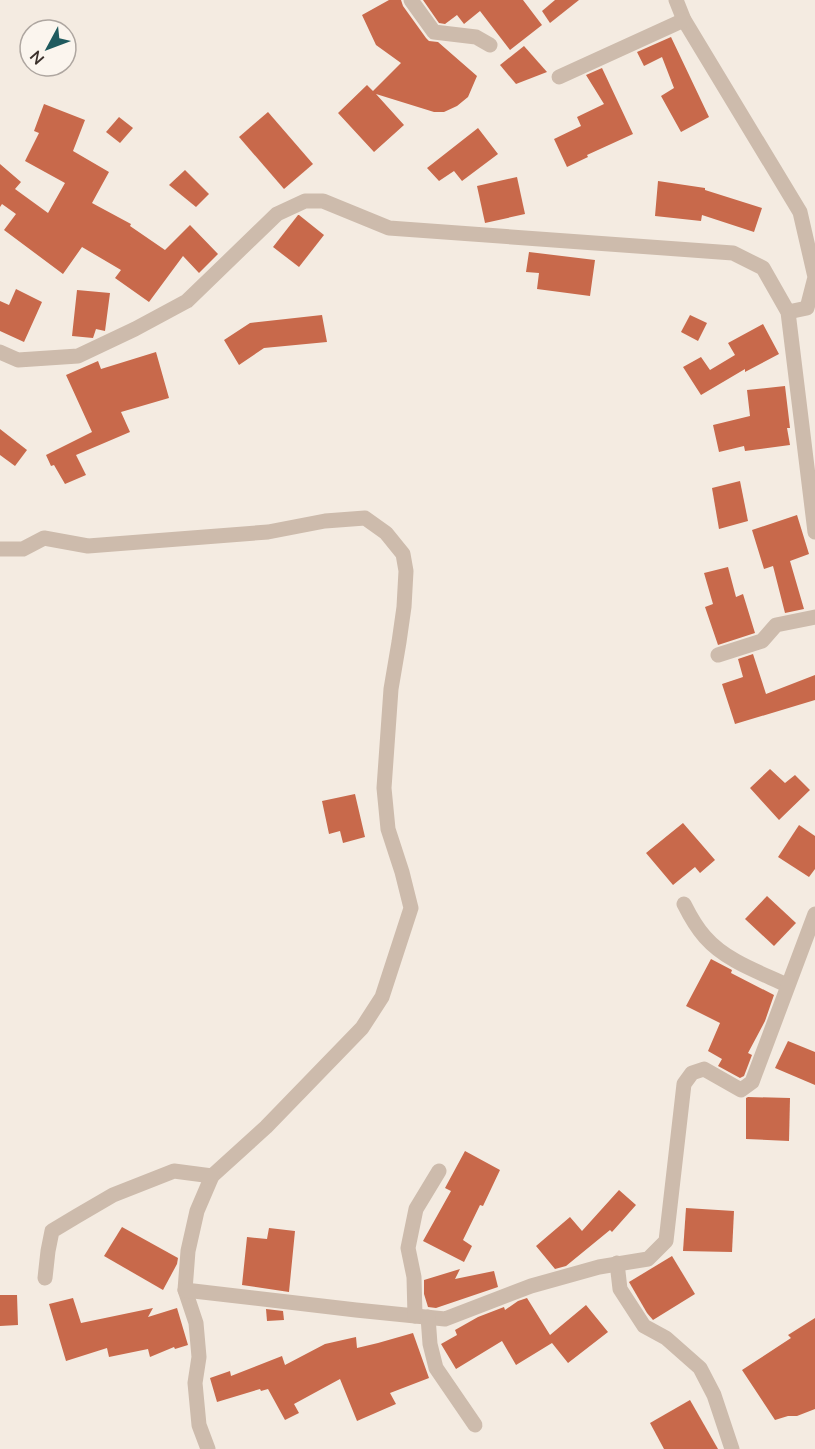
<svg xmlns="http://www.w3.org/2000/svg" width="815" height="1449" font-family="Mulish,sans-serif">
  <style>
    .building { fill: #c8694b }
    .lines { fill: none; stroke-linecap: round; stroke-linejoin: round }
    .minor { stroke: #cdbbac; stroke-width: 15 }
  </style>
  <rect width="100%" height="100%" fill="#f4ebe1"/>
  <g class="building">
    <polygon points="389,0 401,0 403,6 426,38 429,41 438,42 477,76 468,97 457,106 444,112 434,112 376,94 404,125 374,152 338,113 367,85 373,91 401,63 376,45 362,15"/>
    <polygon points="423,0 523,0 542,25 510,50 480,11 464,24 457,15 445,24 439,23"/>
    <polygon points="555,0 579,0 550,23 542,11"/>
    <polygon points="671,37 709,117 681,132 661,96 674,88 662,57 644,66 637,52"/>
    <polygon points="524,46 547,72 516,84 500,65"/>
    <polygon points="602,68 633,134 587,155 588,157 567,167 554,139 581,126 577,117 604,104 586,75"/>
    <polygon points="44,104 85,120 73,151 109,172 92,203 131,224 130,226 165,250 190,225 218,254 199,273 183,256 149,302 115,278 121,270 82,247 63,274 4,230 16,214 2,204 0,207 0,164 21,182 15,189 48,213 65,183 25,161 39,133 34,131"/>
    <polygon points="268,112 313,164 284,189 239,137"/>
    <polygon points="119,117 133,128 120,143 106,132"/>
    <polygon points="478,128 498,154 462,181 454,171 439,181 427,168"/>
    <polygon points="185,170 209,194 196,207 169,185"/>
    <polygon points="517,177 525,214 485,223 477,186"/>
    <polygon points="658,181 705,188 705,190 762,208 754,232 702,215 701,221 655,216"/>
    <polygon points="298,215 299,215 324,235 299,267 273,247"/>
    <polygon points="529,252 595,260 590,296 537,289 539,273 526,272"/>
    <polygon points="16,289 42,302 24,342 0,331 0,301 9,305"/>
    <polygon points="77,290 110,293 105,331 96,329 93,338 72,336"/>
    <polygon points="322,315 327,342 264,348 239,365 224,340 250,323"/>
    <polygon points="690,315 707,323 698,341 681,332"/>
    <polygon points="763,324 779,354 745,372 745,369 701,395 683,367 701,357 710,370 735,355 728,343"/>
    <polygon points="156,352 169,398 121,412 130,432 76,455 86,475 65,484 54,465 51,466 46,455 92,432 66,375 98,361 101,369"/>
    <polygon points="785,386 790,428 787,428 790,445 745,451 744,446 719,452 713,425 750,416 747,390"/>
    <polygon points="0,429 27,450 15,466 0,455"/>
    <polygon points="740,481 748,521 719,529 712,488"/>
    <polygon points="797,515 809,554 790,561 804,609 785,613 773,566 764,569 752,530"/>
    <polygon points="728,567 736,597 743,594 755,633 718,645 705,607 713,604 704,573"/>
    <polygon points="753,654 766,694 815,675 815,700 735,724 722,684 743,677 738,659"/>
    <polygon points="770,769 785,783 795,775 810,790 779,820 750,788"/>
    <polygon points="355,794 365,837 343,843 340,831 329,834 322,801"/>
    <polygon points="683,823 715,860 700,873 695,867 673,885 646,853"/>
    <polygon points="799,825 815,836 815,869 809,877 778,857"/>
    <polygon points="767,896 796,923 774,946 745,919"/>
    <polygon points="711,959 732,970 731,973 774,995 765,1021 748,1053 752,1055 744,1076 740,1078 718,1066 722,1059 708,1051 720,1023 686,1006"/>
    <polygon points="788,1041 815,1052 815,1085 775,1068"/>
    <polygon points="748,1097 790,1098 789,1141 746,1139 746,1098"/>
    <polygon points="465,1151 500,1170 483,1206 480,1205 463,1240 472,1246 464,1262 423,1241 451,1191 445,1188"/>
    <polygon points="619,1190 636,1205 612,1232 610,1230 566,1266 555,1269 536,1246 570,1217 582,1231"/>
    <polygon points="686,1208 734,1211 732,1252 683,1251"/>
    <polygon points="122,1227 178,1258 177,1264 163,1290 104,1256"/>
    <polygon points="269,1228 295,1231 289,1292 242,1285 247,1237 267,1239"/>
    <polygon points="672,1256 695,1294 653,1320 647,1313 629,1282"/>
    <polygon points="460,1269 455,1279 494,1271 498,1287 436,1308 428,1307 424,1294 424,1280"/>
    <polygon points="0,1295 17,1295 18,1325 0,1326"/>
    <polygon points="73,1298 81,1323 153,1308 148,1317 177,1308 188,1345 175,1349 174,1347 150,1357 148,1349 109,1357 107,1348 66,1361 49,1304"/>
    <polygon points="527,1298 550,1335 586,1305 608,1332 568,1363 552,1343 516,1365 502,1341 456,1369 441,1344 457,1335 455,1330 478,1317 504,1307 505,1310 518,1301"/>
    <polygon points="266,1309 283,1311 284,1320 267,1321"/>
    <polygon points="815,1318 815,1409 797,1416 788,1416 775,1420 742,1370 791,1338 788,1335"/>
    <polygon points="413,1333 429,1378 390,1393 396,1404 357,1421 340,1379 294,1404 299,1413 285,1420 268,1389 261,1391 260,1389 217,1402 210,1378 230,1371 231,1376 282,1356 285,1365 325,1344 356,1337 357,1348 378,1343"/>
    <polygon points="690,1400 718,1449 664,1449 650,1423"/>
  </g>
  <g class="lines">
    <g class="minor">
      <polyline points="411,0 434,32 476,37 490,45"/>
      <polyline points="676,0 684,20 800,212 815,277 807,308 788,312"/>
      <polyline points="559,77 684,20"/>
      <polyline points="0,352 18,360 78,356 135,329 187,301 277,214 305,201 323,201 389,228 733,253 763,268 788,312 815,532"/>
      <polyline points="0,549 23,549 44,538 88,546 268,532 325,521 365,518 386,533 403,554 406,571 404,607 399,642 391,689 384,788 388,829 402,872 411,908 382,997 362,1028 266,1127 212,1176 197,1211 188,1251 185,1290 196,1323 199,1357 195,1383 199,1425 208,1449"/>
      <polyline points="718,655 762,641 776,625 815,617"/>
      <path d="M684,904C690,916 696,927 705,937C726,961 759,972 787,985"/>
      <polyline points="617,1263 620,1289 644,1326 666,1338 700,1368 714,1395 732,1449"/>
      <polyline points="45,1278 48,1251 52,1231 77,1216 113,1195 174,1171 212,1176"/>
      <polyline points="185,1290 356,1310 445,1319 531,1286 599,1267 648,1259 666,1241 684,1084 692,1073 704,1069 741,1090 752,1082 815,914"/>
      <polyline points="415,1316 414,1277 408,1248 416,1209 439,1171"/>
      <polyline points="428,1317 430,1344 436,1368 475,1425"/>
    </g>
  </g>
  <g transform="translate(48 48) rotate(229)"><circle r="28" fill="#fbf5ee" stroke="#aea6a0" stroke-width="1.5"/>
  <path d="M0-4.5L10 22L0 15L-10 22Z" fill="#1f5a5e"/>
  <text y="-9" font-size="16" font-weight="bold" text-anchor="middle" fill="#3b302b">N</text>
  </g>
</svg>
